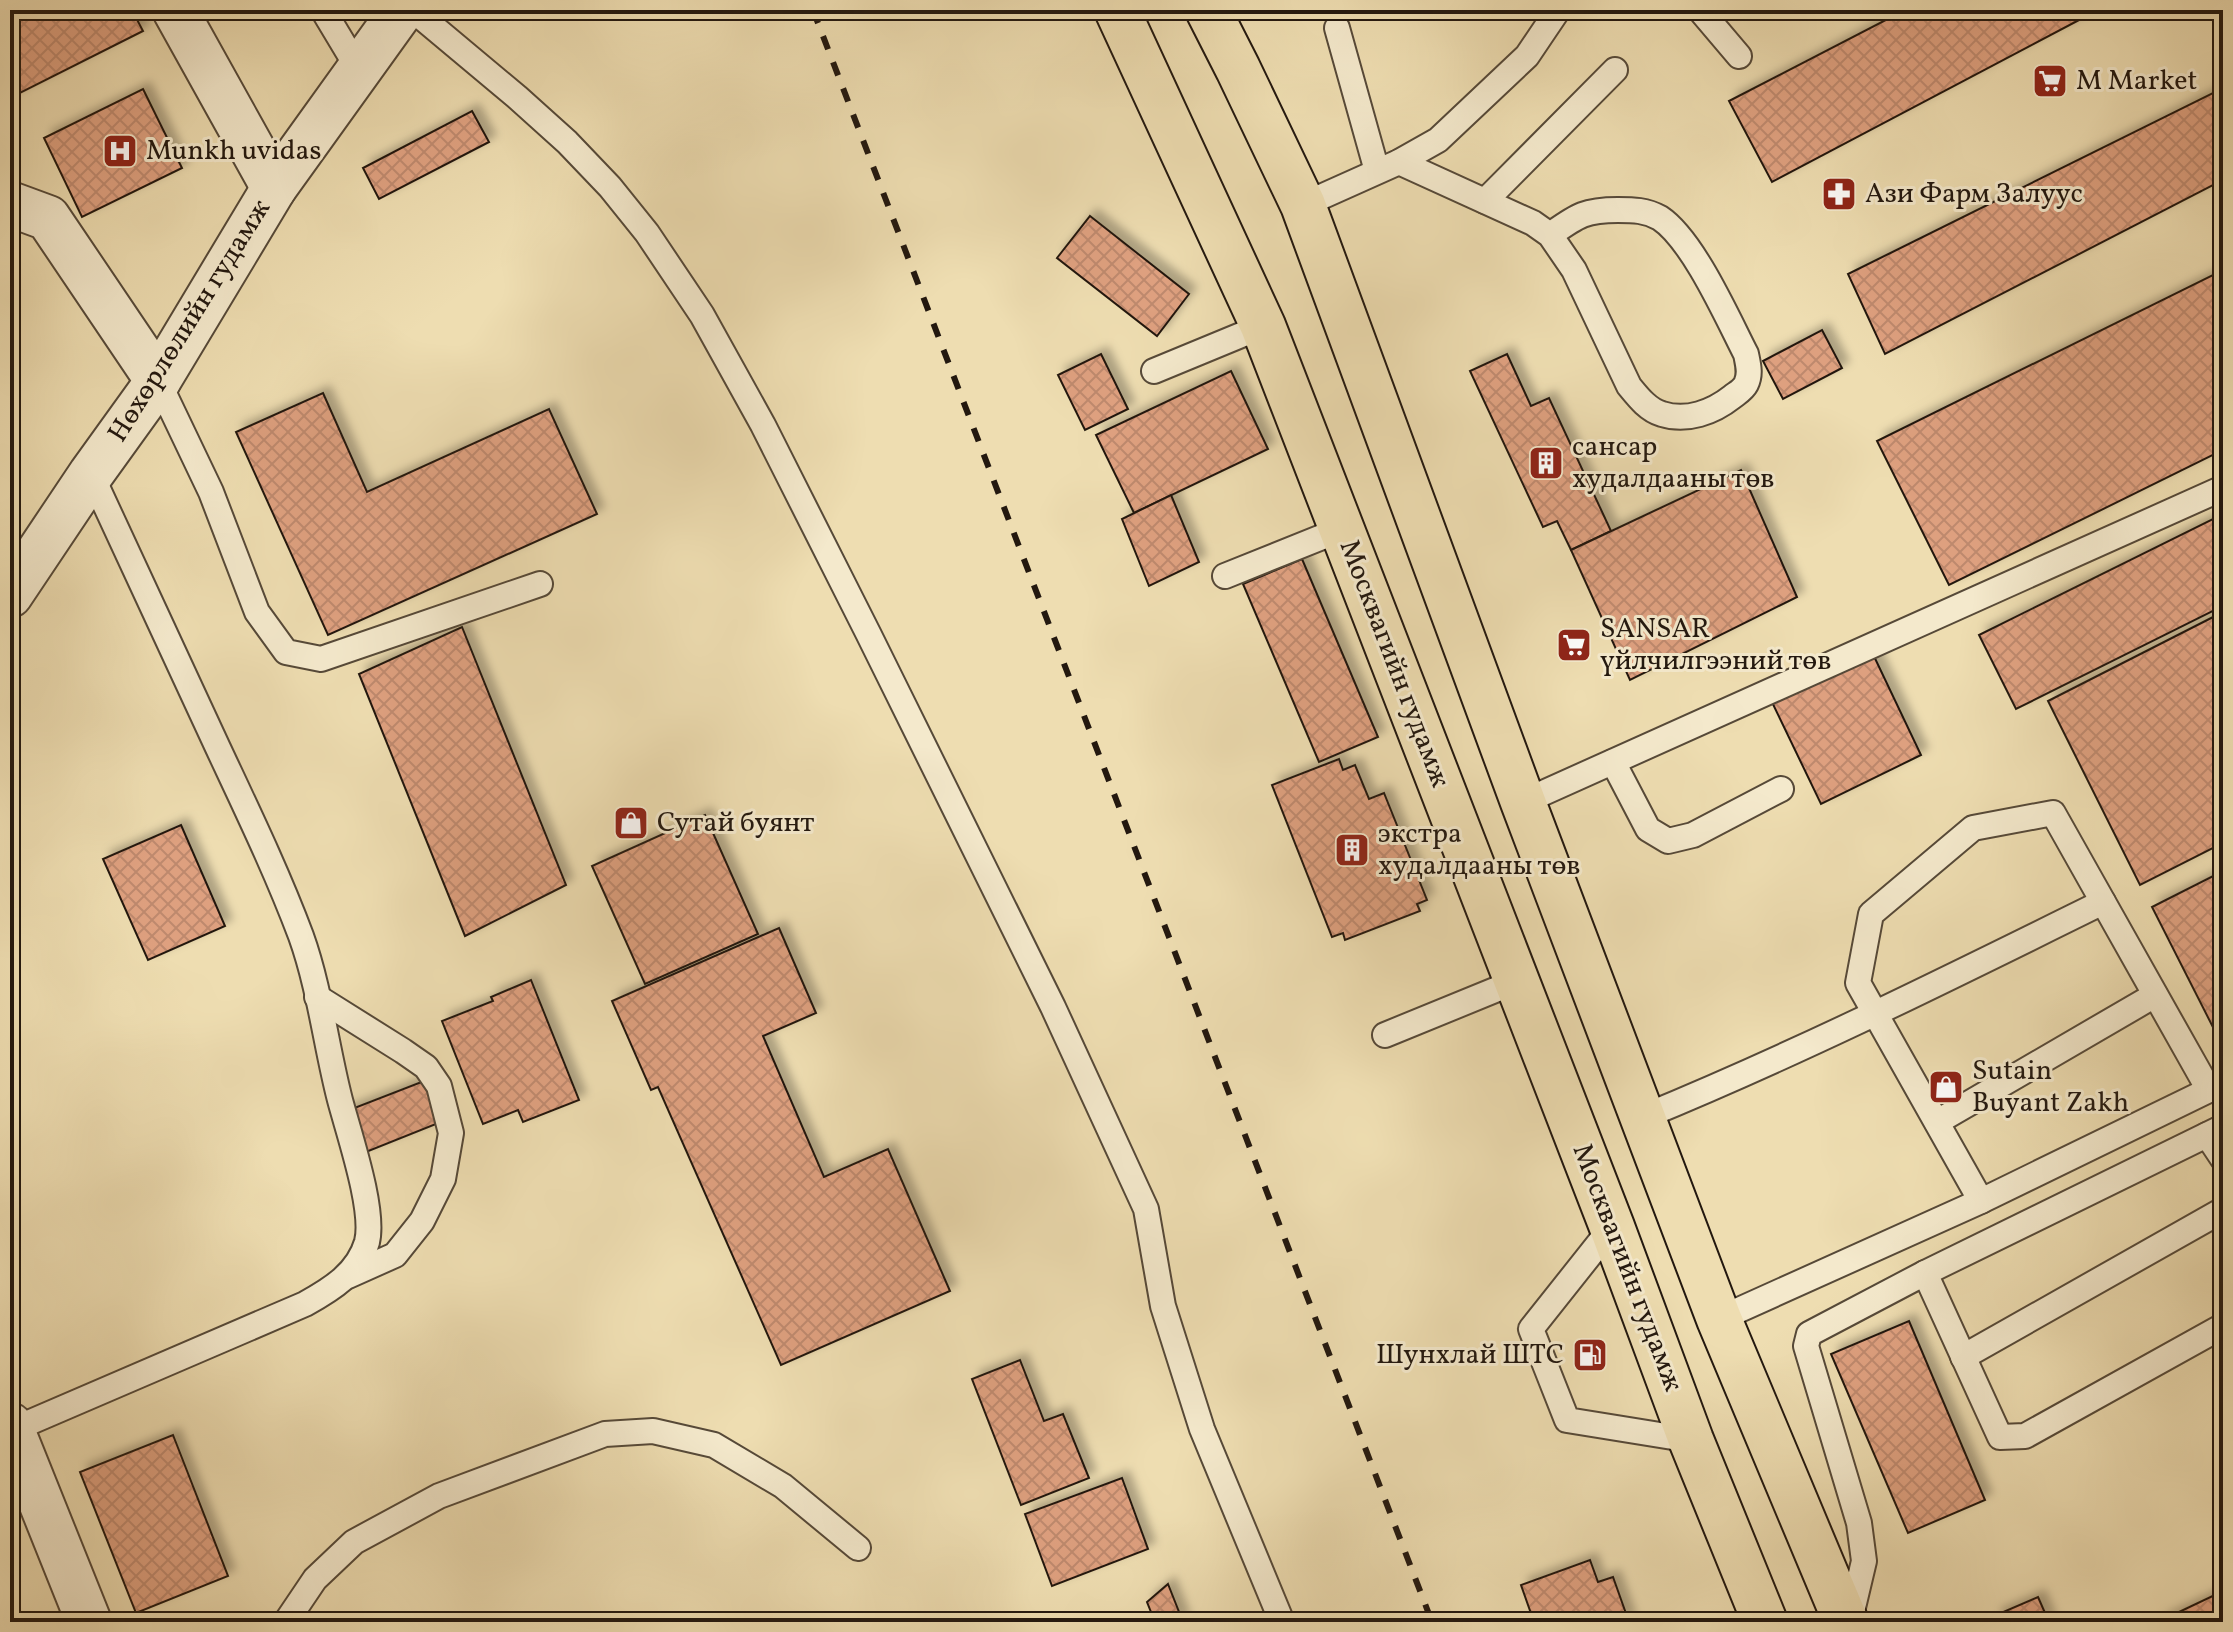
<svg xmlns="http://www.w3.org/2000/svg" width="2233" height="1632" font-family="Vollkorn,serif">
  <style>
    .building { fill: url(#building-cross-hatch); stroke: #23180f; stroke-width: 2; filter: url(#shadow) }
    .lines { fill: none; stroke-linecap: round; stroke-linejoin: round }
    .service-casing { stroke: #564938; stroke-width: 28 }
    .minor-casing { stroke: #564938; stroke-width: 48 }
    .trunk-casing { stroke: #23180f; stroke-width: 48 }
    .service { stroke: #f4e9cc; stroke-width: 24 }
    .minor { stroke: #f4e9cc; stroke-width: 44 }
    .trunk { stroke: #eeddb1; stroke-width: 44 }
    .rail { stroke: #23180f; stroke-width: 6; stroke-dasharray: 14 14; stroke-linecap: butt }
    .labels { text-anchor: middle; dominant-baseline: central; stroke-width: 6; stroke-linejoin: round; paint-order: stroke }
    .poi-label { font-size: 28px; fill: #23180f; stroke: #f4e9cc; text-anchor: start }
    .street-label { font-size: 28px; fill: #23180f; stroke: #f4e9cc }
  </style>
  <defs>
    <pattern id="building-cross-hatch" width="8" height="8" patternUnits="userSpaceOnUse" patternTransform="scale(2)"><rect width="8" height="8" fill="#dea07f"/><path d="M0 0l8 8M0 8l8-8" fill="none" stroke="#be896d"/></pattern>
    <filter id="shadow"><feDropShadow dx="7" dy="-7" stdDeviation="4" flood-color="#0004"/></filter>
  </defs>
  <rect width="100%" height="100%" fill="#eeddb1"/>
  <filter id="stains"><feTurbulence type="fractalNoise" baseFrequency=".0025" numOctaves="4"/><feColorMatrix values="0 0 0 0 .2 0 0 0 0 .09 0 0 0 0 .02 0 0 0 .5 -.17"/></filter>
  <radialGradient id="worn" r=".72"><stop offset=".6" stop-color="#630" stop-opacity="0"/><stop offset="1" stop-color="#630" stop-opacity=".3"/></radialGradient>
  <g class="building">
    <polygon points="10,10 132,10 143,31 10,98"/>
    <polygon points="1905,10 2098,10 1772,182 1729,101"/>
    <polygon points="2223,88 2223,180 1885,354 1848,274"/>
    <polygon points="143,89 182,168 82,217 44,138"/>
    <polygon points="472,111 489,142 379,199 363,168"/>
    <polygon points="1090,216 1189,294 1157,336 1057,258"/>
    <polygon points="2223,270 2223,450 1949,585 1877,441"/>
    <polygon points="1822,330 1842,368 1783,399 1763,361"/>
    <polygon points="1101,354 1128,409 1085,430 1058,375"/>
    <polygon points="1507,354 1531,406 1549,398 1611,531 1571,550 1557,521 1543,527 1470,371"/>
    <polygon points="1231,371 1268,449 1134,513 1096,435"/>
    <polygon points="323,393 367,492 549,409 597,514 328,635 236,432"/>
    <polygon points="1741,470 1797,597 1630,680 1571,550"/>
    <polygon points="1171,495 1199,562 1149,586 1122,519"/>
    <polygon points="2223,514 2223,606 2016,709 1979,635"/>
    <polygon points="1302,559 1378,737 1319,762 1243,584"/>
    <polygon points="2223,612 2223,843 2140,885 2048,701"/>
    <polygon points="462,627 566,885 465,936 359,674"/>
    <polygon points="1871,650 1921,755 1821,804 1770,698"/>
    <polygon points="1339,759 1343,770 1355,765 1369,799 1384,793 1427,900 1417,904 1420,911 1345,940 1343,933 1332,937 1272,785"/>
    <polygon points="705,815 758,934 645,984 592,866"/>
    <polygon points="181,825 225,926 148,960 103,859"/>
    <polygon points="2219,873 2223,880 2222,1045 2152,907"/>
    <polygon points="779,928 816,1013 763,1036 824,1177 888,1149 950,1291 781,1365 658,1087 651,1090 612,1001"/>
    <polygon points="531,980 579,1100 523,1122 518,1110 483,1124 442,1021 493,1001 491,997"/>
    <polygon points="424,1081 441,1122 361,1154 344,1112"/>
    <polygon points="1909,1321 1985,1500 1908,1533 1831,1354"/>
    <polygon points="1020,1360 1044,1421 1063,1414 1089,1478 1021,1505 972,1379"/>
    <polygon points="173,1435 228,1576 136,1613 80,1472"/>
    <polygon points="1122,1478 1148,1549 1052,1586 1025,1514"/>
    <polygon points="1590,1560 1598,1582 1613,1577 1629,1622 1534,1622 1521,1585"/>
    <polygon points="1168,1584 1183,1622 1155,1622 1147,1602"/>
    <polygon points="2223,1591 2223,1622 2158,1622"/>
    <polygon points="2038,1597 2049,1622 1997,1622 1994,1616"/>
  </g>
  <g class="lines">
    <g class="service-casing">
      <g id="service">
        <polyline points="323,10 359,70"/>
        <polyline points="413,10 517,97 567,142 610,187 647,233 702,315 763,425 868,633 1053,1007 1146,1209 1163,1306 1202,1429 1282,1622"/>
        <polyline points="1700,10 1739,56"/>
        <polyline points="1337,28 1377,171"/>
        <path d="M1399,162L1533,223L1550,235L1574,270L1629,386C1638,397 1648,410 1662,414C1687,422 1713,412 1732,397C1737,393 1743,390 1746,384C1751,374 1748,364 1746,354C1727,317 1693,240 1660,218C1646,210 1633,210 1618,210C1584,210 1577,216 1550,235"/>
        <polyline points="1485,201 1615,70"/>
        <polyline points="1303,205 1399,162 1438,140 1527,56 1558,10"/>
        <polyline points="1154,371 1263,326"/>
        <polyline points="158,381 211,492 257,612 286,652 321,659 540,584"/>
        <polyline points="1225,576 1342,529"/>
        <polyline points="1613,762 1648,829 1668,841 1693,835 1781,789"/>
        <polyline points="1523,802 2223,488"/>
        <polyline points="317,997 403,1051 426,1067 439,1086 451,1133 443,1179 422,1221 395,1255 348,1276"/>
        <polyline points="1385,1035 1517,981"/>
        <path d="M1643,1117C1799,1053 1951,977 2103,902"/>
        <polyline points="1937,1122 2155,995"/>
        <polyline points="2207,1135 2223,1159"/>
        <polyline points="1981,1201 2209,1090"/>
        <polyline points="1612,1227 1531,1329 1567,1420 1691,1440"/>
        <polyline points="1925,1273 2000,1437 2025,1436 2223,1326"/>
        <polyline points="1719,1319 1981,1201 1858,983 1871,914 1973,828 2053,813 2209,1090 2223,1084"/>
        <polyline points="1963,1357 2223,1210"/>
        <path d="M12,1430L305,1304C332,1289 358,1273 367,1242C375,1210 349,1134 340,1100C326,1046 320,989 301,936C277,872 247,810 218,748C176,657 133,565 91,474"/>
        <polyline points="1850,1620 1864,1561 1859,1523 1806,1346 1809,1334 1925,1273 2223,1127"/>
        <polyline points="286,1622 315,1579 354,1542 439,1496 605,1434 653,1431 714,1445 783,1486 858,1548"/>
      </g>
    </g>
    <g class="minor-casing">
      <g id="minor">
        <polyline points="175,10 274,188"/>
        <polyline points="10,204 48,218 158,381"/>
        <polyline points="10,595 91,474 158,381 274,188 402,10"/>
        <polyline points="10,1425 89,1622"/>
      </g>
    </g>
    <g class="trunk-casing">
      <g id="trunk">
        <polyline points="1117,10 1263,326 1612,1227 1691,1440 1765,1622"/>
        <polyline points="1208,10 1238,69 1303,205 1523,802 1719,1319 1846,1622"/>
      </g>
    </g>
    <use href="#service" class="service"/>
    <use href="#minor" class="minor"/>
    <use href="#trunk" class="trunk"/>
    <polyline class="rail" points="813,10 1432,1622"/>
  </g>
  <defs>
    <g id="supermarket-square" transform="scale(1.8)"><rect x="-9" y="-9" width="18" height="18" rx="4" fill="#8f2418" stroke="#f4e9cc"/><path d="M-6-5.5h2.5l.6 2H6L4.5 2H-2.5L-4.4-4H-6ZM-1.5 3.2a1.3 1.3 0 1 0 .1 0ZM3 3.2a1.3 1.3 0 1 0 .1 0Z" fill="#fff"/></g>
    <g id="hospital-square" transform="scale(1.8)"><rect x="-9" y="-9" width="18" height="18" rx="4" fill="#8f2418" stroke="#f4e9cc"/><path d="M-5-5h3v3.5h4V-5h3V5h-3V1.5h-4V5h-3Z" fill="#fff"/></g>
    <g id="pharmacy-square" transform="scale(1.8)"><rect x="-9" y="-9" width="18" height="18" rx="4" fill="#8f2418" stroke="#f4e9cc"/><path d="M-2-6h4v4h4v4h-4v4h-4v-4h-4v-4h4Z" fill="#fff"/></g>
    <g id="building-square" transform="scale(1.8)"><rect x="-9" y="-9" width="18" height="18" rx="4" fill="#8f2418" stroke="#f4e9cc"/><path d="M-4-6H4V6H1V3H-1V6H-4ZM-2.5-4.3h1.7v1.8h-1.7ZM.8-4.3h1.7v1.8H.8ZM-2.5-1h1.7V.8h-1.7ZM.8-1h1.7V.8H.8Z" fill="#fff"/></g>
    <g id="shop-square" transform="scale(1.8)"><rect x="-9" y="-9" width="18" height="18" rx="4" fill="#8f2418" stroke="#f4e9cc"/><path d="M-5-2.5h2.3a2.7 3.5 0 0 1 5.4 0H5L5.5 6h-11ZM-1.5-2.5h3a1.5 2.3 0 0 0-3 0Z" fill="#fff"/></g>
    <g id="fuel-square" transform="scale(1.8)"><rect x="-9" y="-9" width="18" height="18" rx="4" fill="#8f2418" stroke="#f4e9cc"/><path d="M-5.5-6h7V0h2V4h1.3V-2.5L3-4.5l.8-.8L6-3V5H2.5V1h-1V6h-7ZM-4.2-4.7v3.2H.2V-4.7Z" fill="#fff"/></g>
  </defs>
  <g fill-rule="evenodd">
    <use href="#supermarket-square" x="2050" y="81"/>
    <use href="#hospital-square" x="120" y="151"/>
    <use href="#pharmacy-square" x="1839" y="194"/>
    <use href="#building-square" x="1546" y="463"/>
    <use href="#supermarket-square" x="1574" y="645"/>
    <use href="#shop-square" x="631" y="823"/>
    <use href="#building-square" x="1352" y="850"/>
    <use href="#shop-square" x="1946" y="1087"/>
    <use href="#fuel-square" x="1590" y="1355"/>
  </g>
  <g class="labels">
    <g class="poi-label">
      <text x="2076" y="81">М Market</text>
      <text x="146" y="151">Munkh uvidas</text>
      <text x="1865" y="194">Ази Фарм Залуус</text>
      <text x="1572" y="447">сансар<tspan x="1572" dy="32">худалдааны төв</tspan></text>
      <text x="1600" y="629">SANSAR<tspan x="1600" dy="32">үйлчилгээний төв</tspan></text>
      <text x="657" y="823">Сутай буянт</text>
      <text x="1378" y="834">экстра<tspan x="1378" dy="32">худалдааны төв</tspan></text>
      <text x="1972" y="1071">Sutain<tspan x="1972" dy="32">Buyant Zakh</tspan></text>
      <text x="1564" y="1355" text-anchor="end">Шунхлай ШТС</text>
    </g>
    <g class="street-label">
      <text transform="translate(190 321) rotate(-58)">Нөхөрлөлийн гудамж</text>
      <text transform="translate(1394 664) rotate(69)">Москвагийн гудамж</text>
      <text transform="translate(1627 1268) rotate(69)">Москвагийн гудамж</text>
    </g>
  </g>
  <rect width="2233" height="1632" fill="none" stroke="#eeddb1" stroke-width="40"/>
  <rect x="12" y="12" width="2209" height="1608" fill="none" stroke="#23180f" stroke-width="4"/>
  <rect x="20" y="20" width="2193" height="1592" fill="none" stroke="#23180f" stroke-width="2"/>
  <rect width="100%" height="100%" filter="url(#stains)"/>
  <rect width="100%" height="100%" fill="url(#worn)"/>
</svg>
